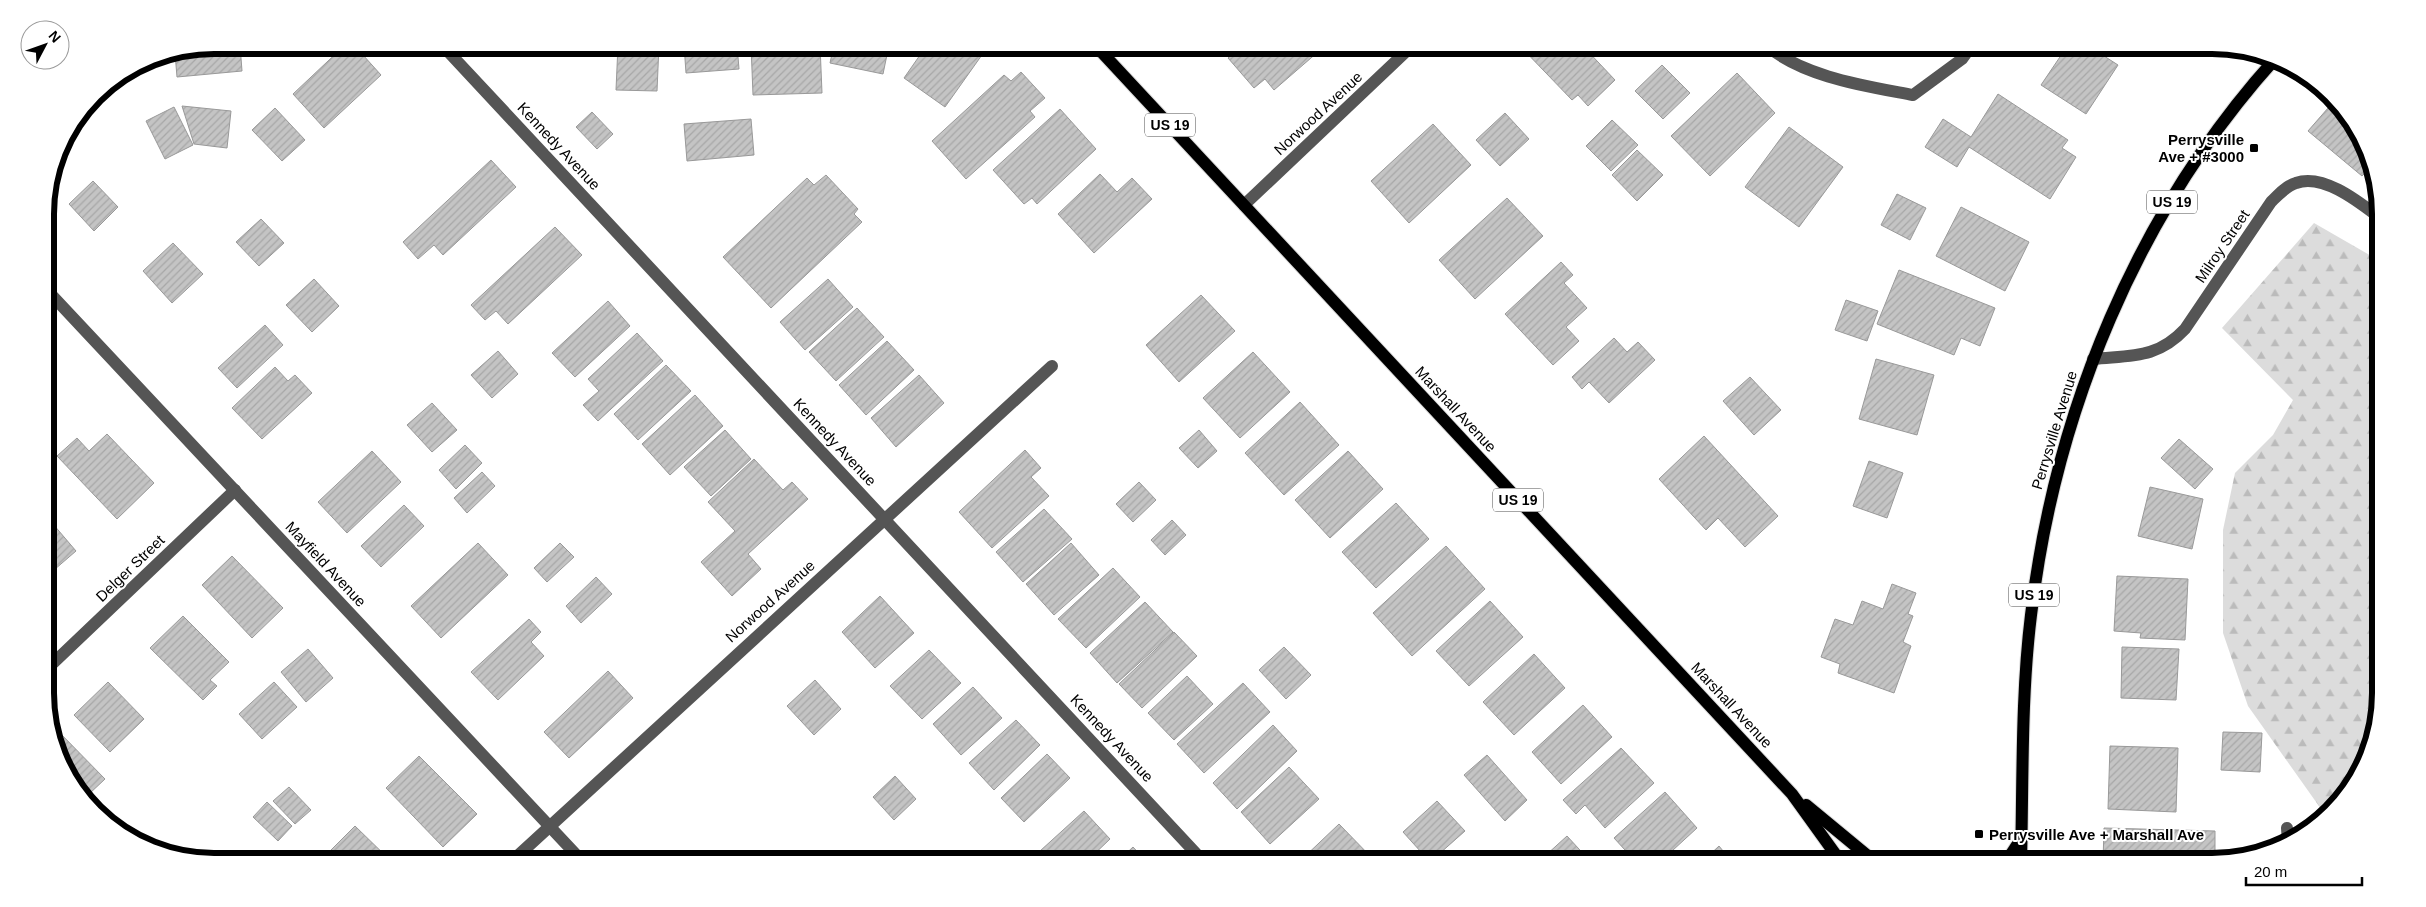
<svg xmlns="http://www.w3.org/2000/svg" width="2426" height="907" font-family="Helvetica,sans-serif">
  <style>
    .forest { fill: url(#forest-firs) }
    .building { fill: url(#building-hatch); stroke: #999 }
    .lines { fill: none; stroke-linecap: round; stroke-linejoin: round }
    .major-casing { stroke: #dbdbdb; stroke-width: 14 }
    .minor { stroke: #555; stroke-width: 12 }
    .major { stroke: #000; stroke-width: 12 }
    .poi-dot { fill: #000; stroke: #fff; stroke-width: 2 }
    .labels { text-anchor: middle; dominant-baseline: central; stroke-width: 4; stroke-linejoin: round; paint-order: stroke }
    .shield { fill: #fff; stroke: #4c4c4c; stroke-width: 1 }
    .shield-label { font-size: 14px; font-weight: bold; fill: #000 }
    .street-label { font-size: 15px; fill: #000; stroke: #fff }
    .poi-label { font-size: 15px; font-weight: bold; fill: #000; stroke: #fff; text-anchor: end }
    .rim { fill: none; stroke: #000; stroke-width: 6 }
  </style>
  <defs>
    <pattern id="forest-firs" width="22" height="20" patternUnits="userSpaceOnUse" patternTransform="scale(1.25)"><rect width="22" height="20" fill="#dcdcdc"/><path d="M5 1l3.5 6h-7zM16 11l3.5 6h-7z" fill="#bbb"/></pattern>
    <pattern id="building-hatch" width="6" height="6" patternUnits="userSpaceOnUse" patternTransform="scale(1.25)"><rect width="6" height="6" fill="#c4c4c4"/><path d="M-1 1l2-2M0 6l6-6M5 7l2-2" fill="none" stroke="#a7a7a7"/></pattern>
  </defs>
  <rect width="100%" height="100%" fill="#fff"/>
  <polygon class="forest" points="2314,223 2380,261 2381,693 2372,747 2352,787 2326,816 2248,706 2223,633 2223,530 2235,473 2273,435 2293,400 2222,328"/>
  <g class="building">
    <polygon points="214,45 240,45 242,71 177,77 175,53"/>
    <polygon points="345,45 354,45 381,75 324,128 293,94"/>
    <rect x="558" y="45" width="49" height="7"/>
    <polygon points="618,45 659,45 657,91 616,90"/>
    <polygon points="684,45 737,45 739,69 686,73"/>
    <polygon points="751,45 820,45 822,93 753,95"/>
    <polygon points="834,45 889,45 883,74 830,63"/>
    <polygon points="927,45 989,45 945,107 904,78"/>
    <polygon points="1243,45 1326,45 1274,90 1265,79 1254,88 1228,58"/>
    <polygon points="1519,45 1582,45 1615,80 1588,106 1578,95 1572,100"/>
    <polygon points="1612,45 1634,45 1622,56"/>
    <polygon points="2068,45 2087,45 2118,65 2086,114 2041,85"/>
    <polygon points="146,60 148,64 123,74"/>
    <polygon points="1662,65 1690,93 1663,119 1635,91"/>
    <polygon points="1021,72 1045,98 1030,111 1035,117 966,179 932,141 1004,75 1011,81"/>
    <polygon points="1737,73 1775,113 1710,176 1671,136"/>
    <polygon points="1998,94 2068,140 2062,148 2076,157 2050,199 1969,147 1957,167 1925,147 1943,119 1971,137"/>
    <polygon points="2335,100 2341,105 2368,149 2372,165 2362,176 2308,131"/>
    <polygon points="182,106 231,111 227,148 194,144"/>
    <polygon points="174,107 193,145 165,159 146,121"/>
    <polygon points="275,108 305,140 282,161 252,130"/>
    <polygon points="1060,109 1096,149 1037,204 1032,198 1024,204 993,170"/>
    <polygon points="592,112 613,134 597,149 576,127"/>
    <polygon points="1505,113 1529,139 1500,166 1476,140"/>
    <polygon points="751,119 754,155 687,161 684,124"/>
    <polygon points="1612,120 1638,145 1611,171 1586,146"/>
    <polygon points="1433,124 1471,165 1409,223 1371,181"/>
    <polygon points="1789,127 1843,167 1799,227 1745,187"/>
    <polygon points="1637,150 1663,175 1637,201 1612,175"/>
    <polygon points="491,160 516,187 443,255 434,245 418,259 403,242"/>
    <polygon points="1100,174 1117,192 1132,178 1152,199 1094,253 1058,214"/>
    <polygon points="826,175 858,209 854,214 862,222 771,308 723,257 807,178 814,185"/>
    <polygon points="93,181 118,207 94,231 69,204"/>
    <polygon points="1897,194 1926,208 1910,240 1881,225"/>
    <polygon points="1507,198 1543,236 1475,299 1439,260"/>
    <polygon points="1961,207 2029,242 2005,291 1936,256"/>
    <polygon points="261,219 284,243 259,266 236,242"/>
    <polygon points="555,227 582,255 508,324 496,311 485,320 471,305"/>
    <polygon points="173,243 203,274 172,303 143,271"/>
    <polygon points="1561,262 1573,275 1564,283 1587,308 1566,327 1579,341 1553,365 1505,314"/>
    <polygon points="1899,270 1995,308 1980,346 1961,338 1954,355 1877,324"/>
    <polygon points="314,279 339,306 312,332 286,305"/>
    <polygon points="828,279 853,307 805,350 780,322"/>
    <polygon points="1201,295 1235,331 1179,382 1146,345"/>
    <polygon points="1846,300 1878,311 1867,341 1835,330"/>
    <polygon points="608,301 630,326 575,377 552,353"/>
    <polygon points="857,308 884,337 836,381 809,352"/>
    <polygon points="265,325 283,345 237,388 218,368"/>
    <polygon points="637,333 663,361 598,421 583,405 599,391 588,379"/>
    <polygon points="1614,338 1627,352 1638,342 1655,360 1609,403 1589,382 1582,389 1572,377"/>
    <polygon points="887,341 914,370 866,415 839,385"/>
    <polygon points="498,351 518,374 492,398 471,375"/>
    <polygon points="1253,352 1290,392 1240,438 1203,398"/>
    <polygon points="1876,359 1934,375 1917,435 1859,419"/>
    <polygon points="666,365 691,391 638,440 614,414"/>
    <polygon points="275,367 288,381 295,375 312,393 262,439 232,408"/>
    <polygon points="919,375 944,403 896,447 871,418"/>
    <polygon points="1750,377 1781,410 1754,435 1723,401"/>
    <polygon points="695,395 723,426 670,475 642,444"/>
    <polygon points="1300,402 1339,445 1284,495 1245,453"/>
    <polygon points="432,403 457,430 432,452 407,425"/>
    <polygon points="725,430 751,459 711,496 684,467"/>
    <polygon points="1199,430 1217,451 1198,468 1179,448"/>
    <polygon points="107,434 154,483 117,519 57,456 77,438 89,451"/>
    <polygon points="1704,436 1778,516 1745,547 1718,518 1706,530 1659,479"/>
    <polygon points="2179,439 2213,469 2195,489 2161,458"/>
    <polygon points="465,445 482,463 456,489 439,470"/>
    <polygon points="1025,450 1041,468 1031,477 1049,496 992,548 959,512"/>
    <polygon points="372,451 401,482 347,533 318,502"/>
    <polygon points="1348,451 1383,489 1330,538 1295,500"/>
    <polygon points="754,459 783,490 792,482 808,499 748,554 761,569 732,596 701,562 735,531 708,502"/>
    <polygon points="1869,461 1903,473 1887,518 1853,506"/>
    <polygon points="482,472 495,486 467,513 454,498"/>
    <polygon points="1139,482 1156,500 1133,522 1116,504"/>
    <polygon points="2150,487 2203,499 2192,549 2138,536"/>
    <polygon points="1396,503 1429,539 1376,588 1342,552"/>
    <polygon points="404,505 424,526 381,567 361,546"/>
    <polygon points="1044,509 1072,539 1023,582 996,552"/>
    <polygon points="47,517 76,551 47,576"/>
    <polygon points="1172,520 1186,535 1165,555 1151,540"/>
    <polygon points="478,543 508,575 441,638 411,606"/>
    <polygon points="560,543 574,557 547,582 534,568"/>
    <polygon points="1071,543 1099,575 1054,615 1026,584"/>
    <polygon points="1446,546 1485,589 1412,656 1373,613"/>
    <polygon points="232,556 283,608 252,638 202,585"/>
    <polygon points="1113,568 1140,597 1086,648 1058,619"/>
    <polygon points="2117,576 2188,579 2185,640 2140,638 2141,633 2114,631"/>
    <polygon points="596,577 612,594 581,623 566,606"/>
    <polygon points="1892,584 1916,593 1908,614 1913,616 1903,642 1911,646 1894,693 1838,673 1840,664 1821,657 1835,619 1853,625 1862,601 1883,609"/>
    <polygon points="880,596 914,633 875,668 842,632"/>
    <polygon points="1490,601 1523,637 1469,686 1436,651"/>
    <polygon points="1145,602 1173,632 1117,683 1090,653"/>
    <polygon points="183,616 229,662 210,680 217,686 203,700 150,648"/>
    <polygon points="529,619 541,632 531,642 544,656 498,700 471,672"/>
    <polygon points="1174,632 1197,656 1142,708 1119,684"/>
    <polygon points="1284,647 1311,675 1286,699 1259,670"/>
    <polygon points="2122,647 2179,649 2176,700 2121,698"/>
    <polygon points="308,649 333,678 306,702 281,672"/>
    <polygon points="929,650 961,683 922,719 890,686"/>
    <polygon points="1534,654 1565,688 1514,735 1483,702"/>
    <polygon points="608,671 633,698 569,758 544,732"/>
    <polygon points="1187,676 1213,704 1174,740 1148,713"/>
    <polygon points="815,680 841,709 814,735 787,706"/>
    <polygon points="108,682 144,719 110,752 74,715"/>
    <polygon points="274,682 297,707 262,739 239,714"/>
    <polygon points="1243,683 1270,712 1204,773 1177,744"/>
    <polygon points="973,687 1002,718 961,755 933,724"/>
    <polygon points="1583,705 1612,737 1561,784 1532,752"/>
    <polygon points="1016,720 1040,745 994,790 969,763"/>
    <polygon points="1273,725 1297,751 1237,809 1213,783"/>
    <polygon points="58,731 105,779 88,795 78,786 53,736"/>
    <polygon points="2223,732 2262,733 2260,772 2221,770"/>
    <polygon points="2110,746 2178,748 2176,812 2108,809"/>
    <polygon points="1621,748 1654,783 1605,828 1585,805 1576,814 1563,800"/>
    <polygon points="1047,754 1070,778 1024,822 1001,798"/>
    <polygon points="1487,755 1527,800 1505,821 1464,775"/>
    <polygon points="419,756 477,814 443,847 386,788"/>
    <polygon points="1289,767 1319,799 1270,844 1241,812"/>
    <polygon points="895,776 916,799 894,820 873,797"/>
    <polygon points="289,787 311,810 295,824 273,801"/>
    <polygon points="1665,792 1697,828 1660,862 1636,862 1614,838"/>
    <polygon points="1437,801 1465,831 1430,862 1403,832"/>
    <polygon points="267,802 292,826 278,841 253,817"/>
    <polygon points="1084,811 1110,839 1086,862 1050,862 1040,851"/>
    <polygon points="1339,824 1373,859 1371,862 1299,862"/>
    <polygon points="355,826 392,862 335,862 327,854"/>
    <polygon points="2104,828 2215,831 2215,862 2103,862"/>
    <polygon points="1567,836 1590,861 1590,862 1551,862 1545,856"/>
    <polygon points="1719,846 1732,862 1702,862"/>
    <polygon points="1133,847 1147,862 1117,862"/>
    <polygon points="322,854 329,862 314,862"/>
  </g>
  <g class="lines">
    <g class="major-casing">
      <g id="major">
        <polyline points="1095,45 1792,794 1841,862"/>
        <polyline points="1806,805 1875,862"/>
        <polyline points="2006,862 2021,839"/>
        <path d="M2021,862C2023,780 2021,696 2031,615C2055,412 2137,212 2275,59"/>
      </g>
    </g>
    <g class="minor">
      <polyline points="442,45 1204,862"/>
      <path d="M1766,45C1803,77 1866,86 1913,95L1962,59L1972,45"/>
      <polyline points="1244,205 1413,45"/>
      <polyline points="46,289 583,862"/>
      <path d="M2093,359C2131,355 2157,359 2185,329L2271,202C2278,195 2286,186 2296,183C2323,173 2359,202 2380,218"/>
      <polyline points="48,668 235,490"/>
      <polyline points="2287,828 2288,842"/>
      <polyline points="511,862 1052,366"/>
    </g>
    <use href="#major" class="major"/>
  </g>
  <g class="poi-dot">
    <rect x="2249" y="143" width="10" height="10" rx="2.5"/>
    <rect x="1974" y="829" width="10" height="10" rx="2.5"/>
  </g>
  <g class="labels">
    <g class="shield">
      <rect x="1145" y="113.5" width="50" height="23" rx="4"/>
      <rect x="2147" y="190.5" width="50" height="23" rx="4"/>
      <rect x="1493" y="488.5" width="50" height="23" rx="4"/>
      <rect x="2009" y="583.5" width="50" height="23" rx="4"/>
    </g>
    <g class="shield-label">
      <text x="1170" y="125">US 19</text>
      <text x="2172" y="202">US 19</text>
      <text x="1518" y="500">US 19</text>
      <text x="2034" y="595">US 19</text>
    </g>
    <g class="street-label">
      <text transform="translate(1318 113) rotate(-43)">Norwood Avenue</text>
      <text transform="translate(559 146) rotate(47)">Kennedy Avenue</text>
      <text transform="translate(2222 246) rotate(-56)">Milroy Street</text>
      <text transform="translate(1456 409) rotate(47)">Marshall Avenue</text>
      <text transform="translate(2054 430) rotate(-73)">Perrysville Avenue</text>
      <text transform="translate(835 442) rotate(47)">Kennedy Avenue</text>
      <text transform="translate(326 564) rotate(47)">Mayfield Avenue</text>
      <text transform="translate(130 568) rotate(-44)">Delger Street</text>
      <text transform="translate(770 601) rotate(-42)">Norwood Avenue</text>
      <text transform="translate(1732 705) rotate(47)">Marshall Avenue</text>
      <text transform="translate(1112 738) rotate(47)">Kennedy Avenue</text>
    </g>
    <g class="poi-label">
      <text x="2244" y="139">Perrysville<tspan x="2244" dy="17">Ave + #3000</tspan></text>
      <text x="1989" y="834" text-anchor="start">Perrysville Ave + Marshall Ave</text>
    </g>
  </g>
  <path d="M0 0H2426V907H0ZM214 54H2212A160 160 0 0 1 2372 214V693A160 160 0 0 1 2212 853H214A160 160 0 0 1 54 693V214A160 160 0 0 1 214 54Z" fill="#fff" fill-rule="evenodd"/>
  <path class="rim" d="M214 54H2212A160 160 0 0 1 2372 214V693A160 160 0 0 1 2212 853H214A160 160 0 0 1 54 693V214A160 160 0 0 1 214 54Z"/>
  <g transform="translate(45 45) rotate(49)"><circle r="24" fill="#ffffff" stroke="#999999"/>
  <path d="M0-4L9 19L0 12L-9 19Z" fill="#000000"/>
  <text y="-8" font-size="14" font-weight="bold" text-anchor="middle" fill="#000000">N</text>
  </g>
  <path d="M2246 877v8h116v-8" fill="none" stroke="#000000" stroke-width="2.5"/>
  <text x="2254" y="877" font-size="15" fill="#000000" stroke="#ffffff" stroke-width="4" paint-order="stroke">20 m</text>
</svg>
